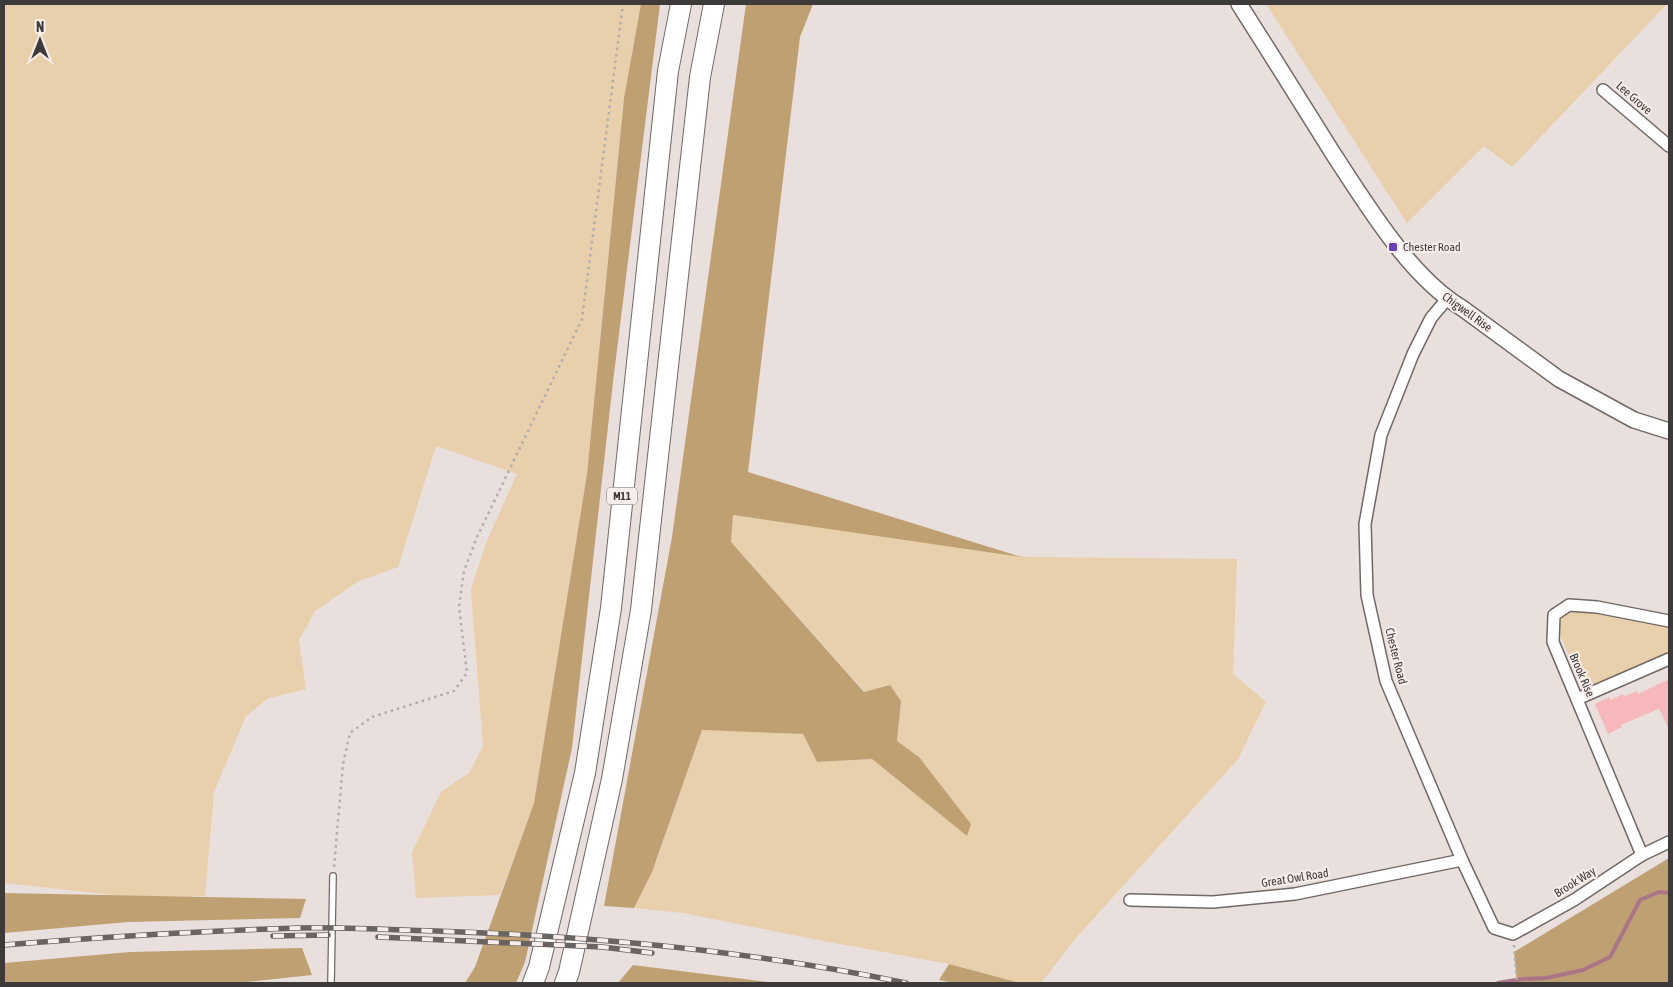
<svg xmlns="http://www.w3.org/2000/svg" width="1673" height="987" font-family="'Asap Condensed',sans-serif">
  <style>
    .green { fill: #e9d0ac }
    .forest { fill: #bfa072 }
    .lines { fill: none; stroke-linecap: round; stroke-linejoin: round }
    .stream { stroke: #ab7588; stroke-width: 4 }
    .building { fill: #f7b8bb }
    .service-casing { stroke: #716866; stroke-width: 8 }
    .minor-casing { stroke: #716866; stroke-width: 14 }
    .secondary-casing { stroke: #716866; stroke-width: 18 }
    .motorway-casing { stroke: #716866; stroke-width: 22 }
    .path { stroke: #b4acab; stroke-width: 2.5; stroke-dasharray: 2.5 4; stroke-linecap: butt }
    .service { stroke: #fff; stroke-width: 5.5 }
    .minor { stroke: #fff; stroke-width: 11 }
    .secondary { stroke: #fff; stroke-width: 15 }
    .motorway { stroke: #fff; stroke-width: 20 }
    .rail-casing { stroke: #696362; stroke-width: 5.5 }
    .rail { stroke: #f7edea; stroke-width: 4; stroke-dasharray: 11; stroke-linecap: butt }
    .poi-dot { fill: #693eb6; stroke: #f7edea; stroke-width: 2 }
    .labels { text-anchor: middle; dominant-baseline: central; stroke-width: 4; stroke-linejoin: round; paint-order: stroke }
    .shield { fill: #f7edea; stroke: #76706e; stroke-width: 1 }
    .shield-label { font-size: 11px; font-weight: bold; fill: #3e3a39 }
    .street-label { font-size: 12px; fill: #3e3a39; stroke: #f7edea }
    .poi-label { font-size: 12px; fill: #3e3a39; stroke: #f7edea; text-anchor: start }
  </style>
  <rect width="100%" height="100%" fill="#e9dfdd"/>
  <g class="green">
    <polygon points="4,4 641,4 624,98 587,474 534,803 500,895 416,898 412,852 441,792 469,773 483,746 471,589 486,543 517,474 436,446 398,567 359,581 315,611 299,640 306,689 269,698 246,716 214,792 205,896 132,897 4,883"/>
    <polygon points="1266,4 1667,4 1512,167 1484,146 1407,223"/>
    <polygon points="733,515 1029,557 1237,559 1233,674 1266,702 1238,759 1075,939 1041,983 1020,983 949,964 813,939 683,913 634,908 657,859 702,730 803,734 817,762 872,759 966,835 971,824 919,757 897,741 901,701 890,685 865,692 731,542"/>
    <polygon points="1569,605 1669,621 1669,654 1621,673 1598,686 1585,686 1578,676 1557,628 1558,616"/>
  </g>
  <g class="forest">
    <polygon points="641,4 660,4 613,382 572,748 525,962 516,983 465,983 475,967 534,803 587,474 624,98"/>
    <polygon points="746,4 813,4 800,37 748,472 1021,557 733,515 731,542 864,692 890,685 901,701 897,741 919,757 971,824 967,836 872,759 817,762 803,734 702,730 652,872 634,908 604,906 672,537"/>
    <polygon points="1669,858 1669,981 1667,983 1517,983 1514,952"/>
    <polygon points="4,893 306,899 300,918 128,922 4,933"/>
    <polygon points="302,948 312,975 237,983 4,983 4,963 130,952"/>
    <polygon points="949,964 1020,983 954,983 939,980"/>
    <polygon points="633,965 775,983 618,983"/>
  </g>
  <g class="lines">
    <polyline class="stream" points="1498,983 1522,979 1546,978 1583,970 1610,957 1640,900 1659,892 1669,893"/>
  </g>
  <polygon class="building" points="1669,679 1669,730 1660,710 1658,709 1621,725 1622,727 1608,734 1595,704 1609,697 1610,700 1623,694 1625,696 1637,691 1638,694"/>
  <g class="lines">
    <g class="service-casing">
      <polyline id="service" points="331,983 333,876"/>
    </g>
    <g class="minor-casing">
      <g id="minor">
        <polyline points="1603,90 1669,146"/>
        <polyline points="1447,299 1431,318 1413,354 1381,435 1365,524 1367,595 1386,681 1462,860 1494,928 1513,934 1574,900 1642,855 1669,842"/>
        <polyline points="1577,699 1669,659"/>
        <polyline points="1642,855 1553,642 1554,615 1569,605 1597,607 1669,621"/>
        <polyline points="1130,900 1213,902 1295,894 1462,860"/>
      </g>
    </g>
    <g class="secondary-casing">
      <path id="secondary" d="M1239,4C1271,54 1302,104 1334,155C1367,205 1410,277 1462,308L1559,379L1634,420L1669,431"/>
    </g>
    <g class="motorway-casing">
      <g id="motorway">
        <polyline points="533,983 539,967 585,773 611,608 668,71 681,4"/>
        <polyline points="565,983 569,972 612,779 641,610 700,77 714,4"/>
      </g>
    </g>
    <g class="path">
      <polyline points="334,867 343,764 350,733 372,717 454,691 467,673 459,607 464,571 477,537 582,319 623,4"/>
      <polyline points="1514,945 1517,983"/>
    </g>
    <use href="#service" class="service"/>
    <use href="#minor" class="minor"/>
    <use href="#secondary" class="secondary"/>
    <use href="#motorway" class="motorway"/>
    <g class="rail-casing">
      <g id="rail">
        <polyline points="273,936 328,935"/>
        <polyline points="378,937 602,947 652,953"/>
        <path d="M4,945C102,937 200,931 299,928C345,927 390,930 436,931C593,936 752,951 906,983"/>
      </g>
    </g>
    <use href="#rail" class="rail"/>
  </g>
  <rect class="poi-dot" x="1388" y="242" width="10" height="10" rx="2.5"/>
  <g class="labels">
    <rect class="shield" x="607" y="487.5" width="30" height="17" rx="4"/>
    <g class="shield-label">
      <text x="622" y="496">M11</text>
    </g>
    <g class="street-label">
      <text transform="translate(1634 98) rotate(41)">Lee Grove</text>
      <text transform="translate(1467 312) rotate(36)">Chigwell Rise</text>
      <text transform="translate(1396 656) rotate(76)">Chester Road</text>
      <text transform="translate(1582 675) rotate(67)">Brook Rise</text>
      <text transform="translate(1295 878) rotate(-9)">Great Owl Road</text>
      <text transform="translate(1575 882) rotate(-32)">Brook Way</text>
    </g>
    <g class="poi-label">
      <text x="1403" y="247">Chester Road</text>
    </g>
  </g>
  <rect width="1673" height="987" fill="none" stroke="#3e3a39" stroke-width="10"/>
  <g transform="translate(40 40)" stroke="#f7edea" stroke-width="4" paint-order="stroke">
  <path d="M0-4L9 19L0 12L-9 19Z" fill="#3e3a39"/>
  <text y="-8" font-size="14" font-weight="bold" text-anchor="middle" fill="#3e3a39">N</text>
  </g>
</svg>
